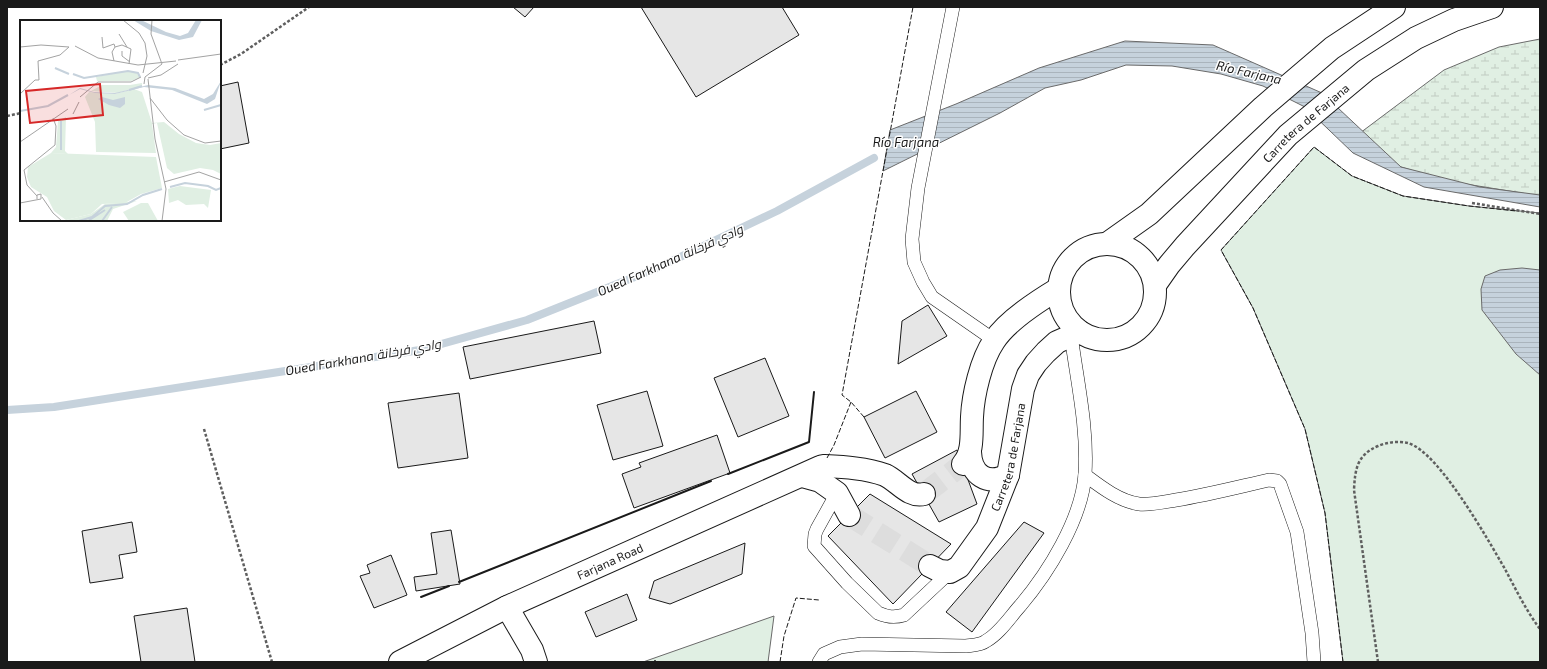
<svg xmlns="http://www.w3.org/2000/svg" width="1547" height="669" font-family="'Exo 2',Cairo,sans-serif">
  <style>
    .green { fill: #e0efe3; stroke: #6a6a6a }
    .wetland { fill: url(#wetland-marsh); stroke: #6a6a6a }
    .water { fill: url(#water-rules); stroke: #6a6a6a }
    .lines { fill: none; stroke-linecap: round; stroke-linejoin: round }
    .stream { stroke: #c6d2dc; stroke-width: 8 }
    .building { fill: #e6e6e6; stroke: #1a1a1a }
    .secondary-tunnel { stroke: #ddd; stroke-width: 22; stroke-dasharray: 22 11; stroke-linecap: butt }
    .service-casing { stroke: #1a1a1a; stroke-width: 14 }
    .minor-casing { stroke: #1a1a1a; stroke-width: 24 }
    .tertiary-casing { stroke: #1a1a1a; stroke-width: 24 }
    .secondary-casing { stroke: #1a1a1a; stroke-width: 24 }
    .path { stroke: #5f5f5f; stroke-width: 2.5; stroke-dasharray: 3 2; stroke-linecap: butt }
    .service { stroke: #fff; stroke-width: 13 }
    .minor { stroke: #fff; stroke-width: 22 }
    .tertiary { stroke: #fff; stroke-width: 22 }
    .secondary { stroke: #fff; stroke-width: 22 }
    .fence { stroke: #1a1a1a; stroke-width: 1; stroke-dasharray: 5 2; stroke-linecap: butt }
    .wall { stroke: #1a1a1a; stroke-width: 2 }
    .labels { text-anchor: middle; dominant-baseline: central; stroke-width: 3; stroke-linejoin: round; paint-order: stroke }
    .street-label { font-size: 12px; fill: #1a1a1a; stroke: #fff }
    .water-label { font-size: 13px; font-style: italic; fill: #1a1a1a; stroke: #fff }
    .inset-river { fill: none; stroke: #c6d2dc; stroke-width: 2 }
    .inset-road { fill: none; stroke: #a3a3a3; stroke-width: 1 }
    .view { fill: #d62828; fill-opacity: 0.15; stroke: #d62828; stroke-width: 2 }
    .inset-edge { fill: none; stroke: #1a1a1a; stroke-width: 2 }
  </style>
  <defs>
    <pattern id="wetland-marsh" width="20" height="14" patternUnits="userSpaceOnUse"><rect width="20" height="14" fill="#e0efe3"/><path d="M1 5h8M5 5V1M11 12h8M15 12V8" fill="none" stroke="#c0ccc2"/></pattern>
    <pattern id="water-rules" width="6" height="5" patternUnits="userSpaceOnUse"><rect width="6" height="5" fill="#c6d2dc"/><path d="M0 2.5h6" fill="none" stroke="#aab4bc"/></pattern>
  </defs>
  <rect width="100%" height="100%" fill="#fff"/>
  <g class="green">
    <polygon points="1314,147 1352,176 1403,196 1469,206 1540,213 1540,662 1343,662 1325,513 1305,429 1253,308 1221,250"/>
    <polygon points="774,616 768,662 643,662"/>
  </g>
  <polygon class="wetland" points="1540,39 1540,196 1447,181 1401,167 1356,136 1444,70 1499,47"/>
  <g class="water">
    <polygon points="1125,41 1213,45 1322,93 1401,167 1480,187 1540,195 1540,207 1424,187 1353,153 1305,107 1263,86 1221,74 1172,66 1126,65 1081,80 1045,88 1000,113 883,171 890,130 956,104 1039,68"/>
    <polygon points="1522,268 1540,270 1540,375 1516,354 1482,310 1481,289 1485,276 1500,270"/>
  </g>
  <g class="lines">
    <polyline class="stream" points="7,410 54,407 420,350 527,320 657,268 777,211 874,158"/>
  </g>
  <g class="building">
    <polygon points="513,7 534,7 525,17"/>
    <polygon points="641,7 782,7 799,35 696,97"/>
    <polygon points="238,82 249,143 220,149 220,86"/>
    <polygon points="928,305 947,336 898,364 902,321"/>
    <polygon points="594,321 601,353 470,379 463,347"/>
    <polygon points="765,358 789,416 738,437 714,378"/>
    <polygon points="647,391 663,446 613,460 597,405"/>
    <polygon points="916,391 937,432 885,458 864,417"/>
    <polygon points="459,393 468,458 398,468 388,403"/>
    <polygon points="717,435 730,473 634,508 622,474 641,467 639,463"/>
    <polygon points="957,450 977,504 939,522 912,474"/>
    <polygon points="870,494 951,544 893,604 828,536"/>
    <polygon points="132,522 137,552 119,555 123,578 90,583 82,531"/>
    <polygon points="1024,522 1044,533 972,632 946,612"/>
    <polygon points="451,530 460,584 416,591 414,577 437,574 431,533"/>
    <polygon points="745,543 742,574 670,604 649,598 654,581"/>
    <polygon points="391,555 407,595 374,608 360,576 370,573 367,565"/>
    <polygon points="627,594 637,620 596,637 585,612"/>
    <polygon points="187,608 195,662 141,662 134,616"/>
  </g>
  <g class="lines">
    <g class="secondary-tunnel">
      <polyline points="924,494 963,464"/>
      <polyline points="849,515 930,566"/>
    </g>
    <g class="service-casing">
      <g id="service">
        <polyline points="953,7 918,188 912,239 914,262 923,282 932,297 994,340"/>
        <path d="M1085,475C1101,487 1119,501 1139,504C1151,505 1164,502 1176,500C1207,495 1238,487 1269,480L1277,481L1280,484L1297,532L1312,633L1314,662"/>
        <path d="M837,493L817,529L815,534L814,546L847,583L878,613C887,617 894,618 904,615L950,572"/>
        <path d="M819,662L824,654L840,647L862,644L966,646C973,645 981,645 986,641C1000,633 1010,617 1020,606C1048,573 1082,519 1085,474C1088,428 1077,381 1071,335"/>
      </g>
    </g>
    <g class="minor-casing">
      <g id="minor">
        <path id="s1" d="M400,662L507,607L820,467"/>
      </g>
    </g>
    <g class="tertiary-casing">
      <polyline id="tertiary" points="507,607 532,650 536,662"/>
    </g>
    <g class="secondary-casing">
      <g id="secondary">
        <polyline points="1108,243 1149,214 1263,107 1332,48 1394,7"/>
        <circle cx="1107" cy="292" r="48"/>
        <path id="s2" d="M1155,285L1169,265L1185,246L1288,135L1366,70L1416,38L1454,20L1492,7"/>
        <path d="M970,452C971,475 987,486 1008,475"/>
        <path d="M963,464C974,452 971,433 972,417C973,395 981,360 994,341C1007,321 1038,301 1058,289"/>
        <path d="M823,466C843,467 866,468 885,475C898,481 909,498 924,494"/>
        <polyline points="802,476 820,481 837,493 849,515"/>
        <path id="s3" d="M930,566L940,571L950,572L959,567L987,528L1008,475L1023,389L1028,375L1036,363L1046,352L1057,342L1080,332"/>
      </g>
    </g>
    <g class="path">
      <polyline points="220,65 241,54 309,7"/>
      <polyline points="7,116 21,113"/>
      <polyline points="1472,203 1540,214"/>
      <polyline points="204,429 272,662"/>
      <path d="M1378,662L1354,490C1355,469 1357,455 1378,446C1387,442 1399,441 1408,443C1439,452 1488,540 1505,569C1515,588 1527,612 1540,629"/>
    </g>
    <use href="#service" class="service"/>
    <use href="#minor" class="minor"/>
    <use href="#tertiary" class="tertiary"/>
    <use href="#secondary" class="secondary"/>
    <g class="fence">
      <polyline points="864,417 851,402 842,395 913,7"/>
      <polyline points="827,458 834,445 851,402"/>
      <polyline points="780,662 784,636 796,598 819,600"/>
      <polyline points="1343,662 1325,513 1305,429 1253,308 1221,250 1314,147 1352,176 1403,196 1469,206 1516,211"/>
    </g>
    <g class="wall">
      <polyline points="728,474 809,442 814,392"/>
      <polyline points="459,582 711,481"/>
      <polyline points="421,597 449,586"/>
      <polyline points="655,661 655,662"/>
    </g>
  </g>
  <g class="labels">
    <g class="street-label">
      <text stroke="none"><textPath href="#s2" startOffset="222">Carretera de Farjana</textPath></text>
      <text stroke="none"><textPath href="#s3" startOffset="154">Carretera de Farjana</textPath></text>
      <text stroke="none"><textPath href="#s1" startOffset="233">Farjana Road</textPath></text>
    </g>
    <g class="water-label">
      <text transform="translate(1249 72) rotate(13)">Río Farjana</text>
      <text x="906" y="142">Río Farjana</text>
      <text transform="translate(670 260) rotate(-24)">Oued Farkhana وادي فرخانة</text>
      <text transform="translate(363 357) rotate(-10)">Oued Farkhana وادي فرخانة</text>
    </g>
  </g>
  <g transform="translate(20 20)">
    <rect width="201" height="201" fill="#fff"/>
    <path d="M114,69L122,72L132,103L144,102L159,114L176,123L190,125L201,123V154L193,150L180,148L154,154L147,148L137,103L132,104L136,133L76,132L75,102L65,77L69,72L95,74ZM46,97L45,131L48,134L31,133L36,127L38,101ZM117,181L93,189L87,201L46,200L71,194L85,184Z" fill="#e0efe3"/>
    <path d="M160,166L191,170L188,188L184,184L166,185L158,180L149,183L148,169Z" fill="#e0efe3"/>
    <path d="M107,51L115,52L121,57L111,61H77L76,57ZM122,63V66L97,73L71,71L82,65H110Z" fill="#e0efe3"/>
    <path d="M31,133L136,137L142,168L121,174L105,183L82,184L71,194L46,200L34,191L27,177L11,167L7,157L8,147ZM121,183H128L138,201H109L103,192Z" fill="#e0efe3"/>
    <path d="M113,0H121L146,12L160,16L168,13L176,0H182L173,17L159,20L131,11ZM201,61L195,79L187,84L152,70L124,67L95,74L75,73L60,69L49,75L60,68L74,72L95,73L128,65L155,68L184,79L193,74ZM82,77L93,80L105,77V84L100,88L89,85L78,79Z" fill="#c6d2dc"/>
    <path class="inset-river" d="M35,48L49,54M53,54L64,58L108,51L118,53L120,57M109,70L122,66M184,90L201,85M0,91L28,86L48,75M41,130V101M150,167L165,163L188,166L196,170L201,168M59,201L72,197L85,186L107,184L123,175L142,169M68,201L85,190M82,201L92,187"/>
    <path class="inset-road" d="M103,0L119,13L125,23L127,36L123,53M99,14L107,27M82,17L83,28L94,24L95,27M55,26L78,38L118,45L156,41M0,27L21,25L49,27L40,35L18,41L19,60H15L0,74M102,31V36L110,42M158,40L201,34M94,41L92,32L95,27L102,25L111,29L109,44M128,58L141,55L158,44M128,59L135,119L146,169L142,201M124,64L125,57L142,44L131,14L132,0M60,77L78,62H111L121,57M130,78L147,100L164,115L185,123L201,121M53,94L59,82M0,122L48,89M144,162L179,152L201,160M17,176L7,165L4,150L35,125L36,106L33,98M22,177L33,193L42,201M0,183L21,179V174L17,175V179"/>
    <path class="view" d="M80,64L83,95L10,103L6,71Z"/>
    <rect width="201" height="201" class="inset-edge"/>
  </g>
  <rect width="1547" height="669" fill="none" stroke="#1a1a1a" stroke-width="16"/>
</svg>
